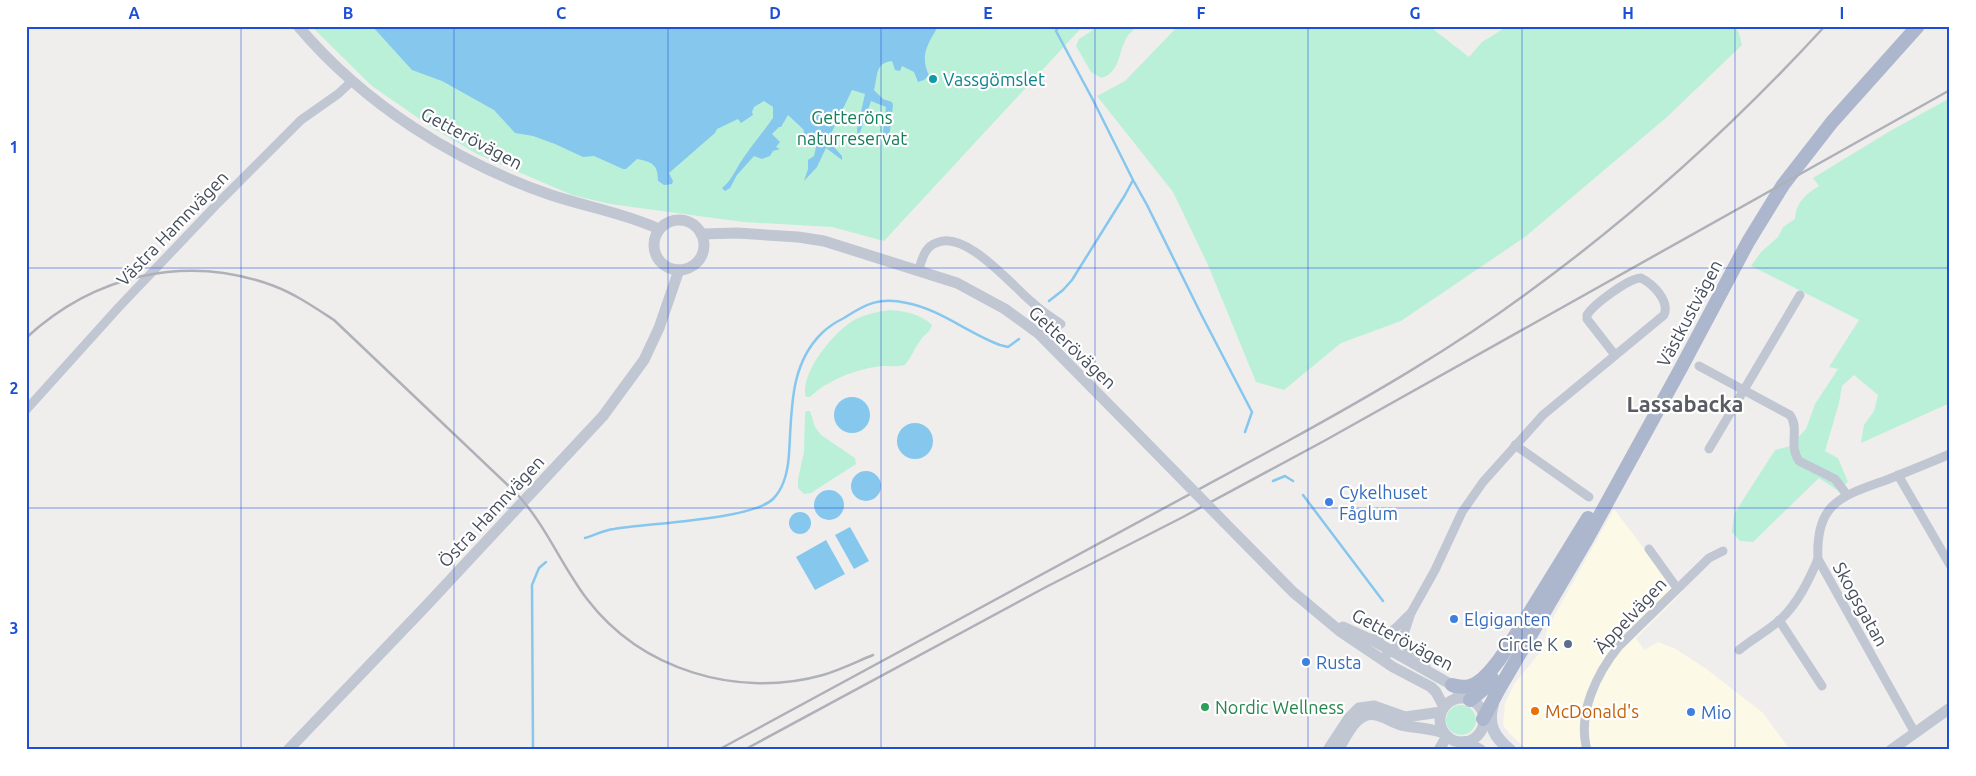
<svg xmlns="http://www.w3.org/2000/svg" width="1976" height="776" font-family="Ubuntu,sans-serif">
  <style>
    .commercial { fill: #fcf9e6 }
    .green { fill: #baf0d8 }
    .water { fill: #86c7ee }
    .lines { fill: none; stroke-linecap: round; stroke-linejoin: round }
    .stream { stroke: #86c7ee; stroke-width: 2.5 }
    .minor { stroke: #c0c7d3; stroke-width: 9 }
    .tertiary { stroke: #c0c7d3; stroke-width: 11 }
    .secondary { stroke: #bfc7d7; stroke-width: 12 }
    .primary { stroke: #acb7cd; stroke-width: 14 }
    .rail { stroke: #afb1b8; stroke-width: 2.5 }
    .tertiary-bridge { stroke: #c0c7d3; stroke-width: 11 }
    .grid { fill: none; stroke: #1d4ed8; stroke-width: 1; stroke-opacity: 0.55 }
    .culture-dot { fill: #0f9aa8; stroke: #fff; stroke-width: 2 }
    .shop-dot { fill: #3f7fe0; stroke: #fff; stroke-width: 2 }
    .service-dot { fill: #5c6f8a; stroke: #fff; stroke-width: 2 }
    .leisure-dot { fill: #2e9e5b; stroke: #fff; stroke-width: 2 }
    .food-dot { fill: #e8710a; stroke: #fff; stroke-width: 2 }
    .labels { text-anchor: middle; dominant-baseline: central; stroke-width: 4.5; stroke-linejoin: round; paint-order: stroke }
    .culture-label { font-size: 18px; fill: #0d838f; stroke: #fff; text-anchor: start }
    .park-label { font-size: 18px; fill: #147e5b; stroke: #fff }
    .street-label { font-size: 18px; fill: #454d5b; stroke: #fff }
    .shop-label { font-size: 18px; fill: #366cbe; stroke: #fff; text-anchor: start }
    .service-label { font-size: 18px; fill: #4e5e75; stroke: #fff; text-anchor: end }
    .leisure-label { font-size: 18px; fill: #27864d; stroke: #fff; text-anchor: start }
    .food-label { font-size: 18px; fill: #c56008; stroke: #fff; text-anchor: start }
    .district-label { font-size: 22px; font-weight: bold; fill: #5a5c63; stroke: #fff }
    .neatline { fill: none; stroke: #1d4ed8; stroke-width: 2 }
    .grid-label { font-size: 16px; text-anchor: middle; font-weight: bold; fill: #1d4ed8 }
  </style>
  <rect width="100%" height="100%" fill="#f0eeed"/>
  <polygon class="commercial" points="1614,509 1679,595 1636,638 1644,650 1658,642 1674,648 1705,668 1763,713 1790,750 1527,750 1509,733 1503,725 1505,703 1514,684 1543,649 1548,627"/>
  <g class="green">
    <polygon points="311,26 1083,26 884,241 832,227 743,222 610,204 572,195 477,154 431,127 372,86"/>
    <path d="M1099,26L1136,27C1133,31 1128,34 1126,39C1118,53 1120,73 1101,78L1091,72L1076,46L1079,39Z"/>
    <polygon points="1178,26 1429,26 1469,57 1482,42 1508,26 1734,26 1739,33 1742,45 1667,117 1525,237 1401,321 1341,343 1284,390 1256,382 1208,265 1173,192 1097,96 1125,81"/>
    <path d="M1950,98V403L1861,443L1864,425L1874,411L1878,395L1854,375L1842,386L1839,403L1825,451L1838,458L1848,482L1837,490L1819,478L1753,542L1740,541L1732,532L1734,514L1775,450L1790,446L1806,429L1815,404L1838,369L1829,367L1859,320L1751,266L1761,252L1778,237L1783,227L1795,219C1796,202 1806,194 1819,186L1813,178L1890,131Z"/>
    <path d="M890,310C904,311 921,314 932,325C930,333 924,334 920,341C914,349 911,358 905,365C897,367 889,366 881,366C857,369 827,380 810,397H806C799,373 836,329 856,319C867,314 878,311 890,310Z"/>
    <polygon points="806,411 810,411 815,427 821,435 855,458 856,464 811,493 804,494 798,488 798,479 804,452 805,414"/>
    <circle cx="1461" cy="720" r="15"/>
  </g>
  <g class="water">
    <path d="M372,26H935L936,30C927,45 920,57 929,75L924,80L918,82L914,72L902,66L900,71L895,70L892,61C875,63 878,75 874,90L883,99L892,102L893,105L889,139L882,140L886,107L871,101L858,138L857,129L865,94L852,90L828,140L842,156V160L826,148L817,167L804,181L808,169V160L814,156L817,143L814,141L808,143L802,139L804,130L788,115L781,127H779L772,134L780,142L776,147L780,149L773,151L770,156L762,159L754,156L737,175L730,188L725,191L722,188C732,180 735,170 742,160C752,145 763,132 773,118V107L764,101L754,107L752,112L753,115L741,123L738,119L717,129L715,133L669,173L673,181L672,184L664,185L658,181C658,165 653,162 637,159L626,169H623L594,156L583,157L555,144L533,136L515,133L494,110L442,81L412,70Z"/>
    <circle cx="852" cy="415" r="18"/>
    <circle cx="915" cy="441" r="18"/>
    <circle cx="866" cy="486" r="15"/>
    <circle cx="829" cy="505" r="15"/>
    <circle cx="800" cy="523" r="11"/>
    <polygon points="850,527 869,561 854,569 835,535"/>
    <polygon points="826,540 845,574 815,590 796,557"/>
  </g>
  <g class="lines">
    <g class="stream">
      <polyline points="1133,180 1147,205 1202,316 1252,412 1245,432"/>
      <polyline points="1049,301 1063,290 1072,280 1125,195 1133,180 1093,100 1056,31 1058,26"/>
      <polyline points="1273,481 1285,476 1293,481"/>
      <polyline points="1303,495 1383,601"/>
      <path d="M585,538C595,535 604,530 614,529C647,523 751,520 773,499C785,487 788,470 789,454C792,411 789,365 822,333C828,327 836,322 844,318C867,303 880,297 907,303C939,309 970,334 1000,345L1008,347L1019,339"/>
      <polyline points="533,750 532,585 539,568 546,562"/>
    </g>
    <g class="minor">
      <path d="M918,271C922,261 924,247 936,243C966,229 1012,286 1033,303C1041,311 1051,317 1061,324"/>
      <path d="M1699,366L1790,415C1800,429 1788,445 1799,461L1835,479L1847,495"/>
      <polyline points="26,410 118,308 218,203 301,120 338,94 352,81"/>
      <polyline points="1515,445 1589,497"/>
      <polyline points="1709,449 1800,295"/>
      <polyline points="1898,475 1950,565"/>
      <polyline points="1649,549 1677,588"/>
      <polyline points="1779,620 1822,686"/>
      <path d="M1368,638C1389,640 1397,625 1411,613"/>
      <path d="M1739,650C1752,639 1768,631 1781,619C1798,603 1809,580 1818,559"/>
      <polyline points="1381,659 1392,651 1403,637"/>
      <path d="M1426,666L1407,649L1403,637L1411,613L1435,570L1462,512L1483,482L1543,415L1664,315C1670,301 1653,284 1641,278C1629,278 1594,304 1587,315V319L1615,355"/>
      <path d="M1915,733L1818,559C1815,501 1843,496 1889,479C1909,471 1929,463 1950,454"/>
      <path d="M1587,750C1577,713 1597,673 1619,646L1709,558L1723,551"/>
    </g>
    <g class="tertiary">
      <path d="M298,26C364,104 455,162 551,195C587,207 624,213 659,229"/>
      <circle cx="679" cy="245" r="25"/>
      <polyline points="701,234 737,233 798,237 824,241 957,283 1005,309 1038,333 1124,420"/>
      <polyline points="1224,522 1293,592 1341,632 1393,667 1431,687 1436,692 1444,707"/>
      <polyline points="1343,627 1374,641 1452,685 1467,699"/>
      <circle cx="1462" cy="720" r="22"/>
      <polyline points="288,750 425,607 603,416 644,360 659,328 679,270"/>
      <polyline points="1328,750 1349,718 1359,708 1374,706 1405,717 1441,712"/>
      <path d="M1338,750C1347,736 1356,711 1376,715C1384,717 1392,722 1401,725C1415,728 1430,728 1444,733"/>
      <polyline points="1439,750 1447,736"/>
      <polyline points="1891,750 1950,708"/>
    </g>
    <g class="secondary">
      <path d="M1493,704C1487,724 1494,737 1510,750"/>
      <polyline points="1465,742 1480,750"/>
    </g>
    <g class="primary">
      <path d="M1452,685C1462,688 1470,688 1478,682C1496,670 1515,635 1527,617C1547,584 1568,551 1588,518"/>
      <polyline points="1470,700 1485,688 1492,678"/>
      <polyline points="1483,719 1499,689 1587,539 1681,368 1748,242 1783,185 1832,122 1918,26"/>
    </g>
    <g class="rail">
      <path d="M26,338C94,275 186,253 274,286C295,294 314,307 334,320L515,492C545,523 561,565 587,599C641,670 738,699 823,675C840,670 856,662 873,655"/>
      <path d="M718,750L1286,442C1370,396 1453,348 1530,291C1637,213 1735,124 1825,26"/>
      <polyline points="744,750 1046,587 1183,517 1324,441 1950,90"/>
    </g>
    <polyline class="tertiary-bridge" points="1124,420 1224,522"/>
  </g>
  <path class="grid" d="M241,26V750M454,26V750M668,26V750M881,26V750M1095,26V750M1308,26V750M1522,26V750M1735,26V750M26,268H1950M26,508H1950"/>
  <circle class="culture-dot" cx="933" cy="79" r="5"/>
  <g class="shop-dot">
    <circle cx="1329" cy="502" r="5"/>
    <circle cx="1454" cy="619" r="5"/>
    <circle cx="1306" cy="662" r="5"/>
    <circle cx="1691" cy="712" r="5"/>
  </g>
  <circle class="service-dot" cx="1568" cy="644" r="5"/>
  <circle class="leisure-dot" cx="1205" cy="707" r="5"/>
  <circle class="food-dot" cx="1535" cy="711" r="5"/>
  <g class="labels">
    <g class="culture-label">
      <text x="943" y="79">Vassgömslet</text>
    </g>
    <g class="park-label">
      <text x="852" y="117">Getteröns<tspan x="852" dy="21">naturreservat</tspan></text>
    </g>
    <g class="street-label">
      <text transform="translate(472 138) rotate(28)">Getterövägen</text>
      <text transform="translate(172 228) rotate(-46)">Västra Hamnvägen</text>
      <text transform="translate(1689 313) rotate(-62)">Västkustvägen</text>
      <text transform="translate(1073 347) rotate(43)">Getterövägen</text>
      <text transform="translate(491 511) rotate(-47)">Östra Hamnvägen</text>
      <text transform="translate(1861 604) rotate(61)">Skogsgatan</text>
      <text transform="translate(1630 615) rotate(-47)">Äppelvägen</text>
      <text transform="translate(1403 639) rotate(28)">Getterövägen</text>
    </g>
    <g class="shop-label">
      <text x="1339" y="492">Cykelhuset<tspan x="1339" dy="21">Fåglum</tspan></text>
      <text x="1464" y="619">Elgiganten</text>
      <text x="1316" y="662">Rusta</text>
      <text x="1701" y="712">Mio</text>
    </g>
    <g class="service-label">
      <text x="1558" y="644">Circle K</text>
    </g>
    <g class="leisure-label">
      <text x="1215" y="707">Nordic Wellness</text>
    </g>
    <g class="food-label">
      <text x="1545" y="711">McDonald's</text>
    </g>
    <g class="district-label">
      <text x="1685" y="403">Lassabacka</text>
    </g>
  </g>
  <rect width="1976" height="776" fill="none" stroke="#ffffff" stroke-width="55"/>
  <rect x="28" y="28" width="1920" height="720" class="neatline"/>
  <g class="grid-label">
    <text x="134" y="19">A</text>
    <text x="348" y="19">B</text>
    <text x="561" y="19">C</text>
    <text x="775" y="19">D</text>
    <text x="988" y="19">E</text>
    <text x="1201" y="19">F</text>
    <text x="1415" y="19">G</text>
    <text x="1628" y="19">H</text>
    <text x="1842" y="19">I</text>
    <text x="14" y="153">1</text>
    <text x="14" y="394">2</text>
    <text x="14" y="634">3</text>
  </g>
</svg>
